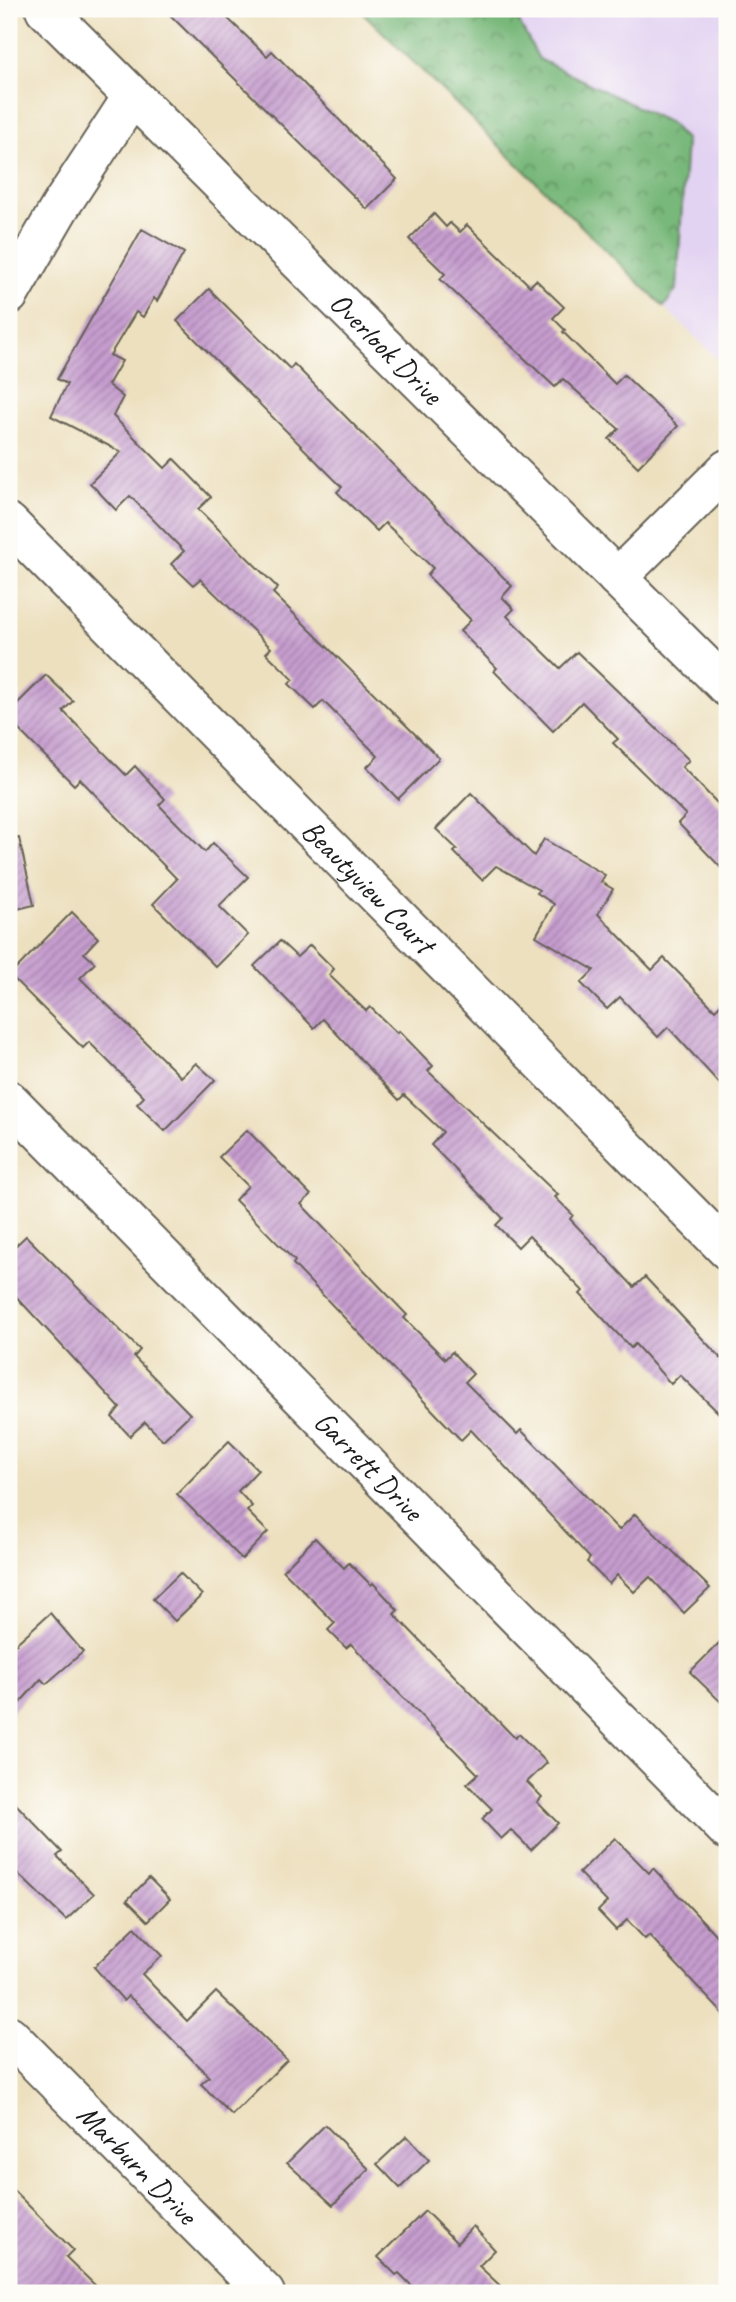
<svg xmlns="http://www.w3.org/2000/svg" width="736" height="2302" font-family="Caveat,sans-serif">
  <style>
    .built { fill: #e3d3f2 }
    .forest { fill: url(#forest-crowns); stroke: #4a6a4b; stroke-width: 2 }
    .building { fill: url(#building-hatch) }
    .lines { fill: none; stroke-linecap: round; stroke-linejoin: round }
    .minor-casing { stroke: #656155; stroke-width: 42 }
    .minor { stroke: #fff; stroke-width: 38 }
    .labels { text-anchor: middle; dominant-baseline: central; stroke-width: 5; stroke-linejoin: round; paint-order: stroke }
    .street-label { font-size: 30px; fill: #1c1c1c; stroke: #fdfcf7 }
  </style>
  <defs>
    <pattern id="forest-crowns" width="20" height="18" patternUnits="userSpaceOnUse" patternTransform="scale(1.75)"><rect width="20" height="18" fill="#78b87a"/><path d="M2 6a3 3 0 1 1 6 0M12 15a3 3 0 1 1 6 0" fill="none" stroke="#629563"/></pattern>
    <pattern id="building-hatch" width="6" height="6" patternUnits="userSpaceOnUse" patternTransform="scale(1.75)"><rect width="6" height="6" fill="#c69dcf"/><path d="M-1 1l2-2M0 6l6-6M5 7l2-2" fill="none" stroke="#a07fa7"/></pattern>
  </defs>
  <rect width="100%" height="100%" fill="#fdfcf7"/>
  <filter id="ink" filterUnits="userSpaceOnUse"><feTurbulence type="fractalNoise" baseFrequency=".0143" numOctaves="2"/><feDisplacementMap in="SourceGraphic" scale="14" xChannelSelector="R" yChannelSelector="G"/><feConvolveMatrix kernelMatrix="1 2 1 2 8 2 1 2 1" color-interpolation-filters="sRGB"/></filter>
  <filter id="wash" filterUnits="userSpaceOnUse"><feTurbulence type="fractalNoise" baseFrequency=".00686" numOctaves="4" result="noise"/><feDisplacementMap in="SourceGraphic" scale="28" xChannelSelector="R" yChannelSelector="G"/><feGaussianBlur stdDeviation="1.57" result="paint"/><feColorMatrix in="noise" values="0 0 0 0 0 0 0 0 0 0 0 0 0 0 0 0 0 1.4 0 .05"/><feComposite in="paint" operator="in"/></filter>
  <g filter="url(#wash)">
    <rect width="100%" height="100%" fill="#ede0bf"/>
    <polygon class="built" points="526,9 727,9 727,368 664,307 677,288 670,123 539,59 519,22"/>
    <polygon class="forest" points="359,9 526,9 519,22 539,59 670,123 686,140 677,288 664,307"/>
    <g id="blocks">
      <g class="building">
        <polygon points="164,9 218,9 267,56 272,51 397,179 367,209"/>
        <polygon points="434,214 446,227 450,223 460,232 467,225 530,286 536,280 564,307 553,318 565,330 563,332 615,384 624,375 678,426 638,467 609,439 619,429 563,379 555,387 440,279 445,274 409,239"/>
        <polygon points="142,229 184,253 157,301 154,298 143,317 136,312 110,355 122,361 108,385 123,397 113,416 165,468 174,459 211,497 198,509 278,588 273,593 439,758 398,799 367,767 378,756 323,701 315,709 289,684 293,679 266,653 271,648 200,579 193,585 171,564 184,551 130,496 116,510 90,483 121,452 51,416 67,384 57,379"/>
        <polygon points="209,289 290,369 294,364 512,586 502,597 514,609 507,616 560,668 577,652 689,760 682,767 727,813 727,874 678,823 686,815 613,743 618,739 582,702 553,731 494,671 497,668 460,631 471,620 427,575 433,568 385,523 377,531 337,492 342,487 177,321"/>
        <polygon points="46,675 73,701 63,711 126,775 135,766 165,799 159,805 205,852 213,843 248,877 219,906 248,935 216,967 153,904 177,879 80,779 74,785 9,720 9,712"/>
        <polygon points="471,793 534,856 544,839 605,875 601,882 613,889 598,914 652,970 664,958 715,1010 727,998 727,1092 668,1027 658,1037 620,997 607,1009 581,983 594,970 536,936 554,904 537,893 539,890 496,866 482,880 454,852 457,849 436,829"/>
        <polygon points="19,838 34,905 9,911 9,839"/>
        <polygon points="72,912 98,938 84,953 95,963 80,978 181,1077 196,1063 215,1080 165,1131 137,1104 144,1097 89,1042 83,1048 10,975"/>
        <polygon points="280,941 297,957 310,945 334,969 329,975 366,1011 370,1007 397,1033 399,1031 433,1066 428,1071 558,1195 555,1197 573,1215 570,1219 634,1287 645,1277 727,1365 727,1421 680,1375 671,1384 635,1344 631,1348 580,1294 583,1291 529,1236 518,1247 496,1225 503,1218 431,1145 443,1132 404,1095 399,1100 323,1019 314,1028 254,966"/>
        <polygon points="247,1130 311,1195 301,1204 407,1315 404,1318 445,1359 452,1352 473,1374 465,1382 517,1434 521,1430 619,1530 635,1514 710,1588 684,1613 650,1577 634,1592 617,1575 609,1584 587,1562 590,1558 471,1430 461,1440 293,1264 295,1261 235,1200 248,1186 219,1157"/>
        <polygon points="26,1236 140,1350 134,1357 190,1414 163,1440 145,1422 130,1436 112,1417 120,1408 9,1289 9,1252"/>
        <polygon points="229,1441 258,1470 238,1491 252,1506 247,1511 268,1532 242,1559 177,1494"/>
        <polygon points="315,1538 344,1568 349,1563 371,1585 373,1583 398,1610 394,1614 515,1738 519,1734 547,1763 527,1782 542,1797 537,1802 558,1823 531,1850 511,1830 501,1839 482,1819 492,1809 467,1784 478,1774 351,1644 346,1648 328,1630 335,1623 283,1570"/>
        <polygon points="180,1573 202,1595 175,1621 153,1599"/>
        <polygon points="50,1613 83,1652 46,1684 41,1679 9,1715 9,1650"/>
        <polygon points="727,1635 727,1708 690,1672"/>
        <polygon points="9,1797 62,1852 57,1856 94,1894 66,1920 9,1865"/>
        <polygon points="615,1838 649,1873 653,1868 727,1947 727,2018 649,1935 645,1939 627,1920 616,1930 598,1911 607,1902 579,1873"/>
        <polygon points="149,1878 170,1899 148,1921 127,1900"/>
        <polygon points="135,1927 162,1956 142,1974 187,2021 216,1992 287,2060 232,2115 201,2084 209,2077 139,2005 128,1996 124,2001 94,1967"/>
        <polygon points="325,2125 369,2169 333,2205 287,2163"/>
        <polygon points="407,2136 429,2160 400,2188 377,2164"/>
        <polygon points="9,2186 73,2250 66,2257 103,2293 17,2293 9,2285"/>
        <polygon points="425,2211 457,2243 473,2226 495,2250 479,2266 508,2293 419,2293 399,2273 396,2275 378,2257"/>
      </g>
    </g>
  </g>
  <g filter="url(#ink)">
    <use href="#blocks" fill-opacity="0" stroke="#656155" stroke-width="2"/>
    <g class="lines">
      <g class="minor-casing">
        <g id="minor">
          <path id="s1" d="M45,9L727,687"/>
          <polyline points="9,295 60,207 132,97"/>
          <path id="s2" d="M9,523L727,1250"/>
          <polyline points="617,578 727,469"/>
          <path id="s3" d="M9,1100L727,1830"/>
          <path id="s4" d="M9,2035L265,2293"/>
        </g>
      </g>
      <use href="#minor" class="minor"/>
    </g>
  </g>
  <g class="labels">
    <g class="street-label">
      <text stroke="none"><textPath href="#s1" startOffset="481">Overlook Drive</textPath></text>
      <text stroke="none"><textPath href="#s2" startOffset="511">Beautyview Court</textPath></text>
      <text stroke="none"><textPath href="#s3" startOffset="513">Garrett Drive</textPath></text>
      <text stroke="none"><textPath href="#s4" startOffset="182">Marburn Drive</textPath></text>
    </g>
  </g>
  <rect width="736" height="2302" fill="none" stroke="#fdfcf7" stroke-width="35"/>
</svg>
